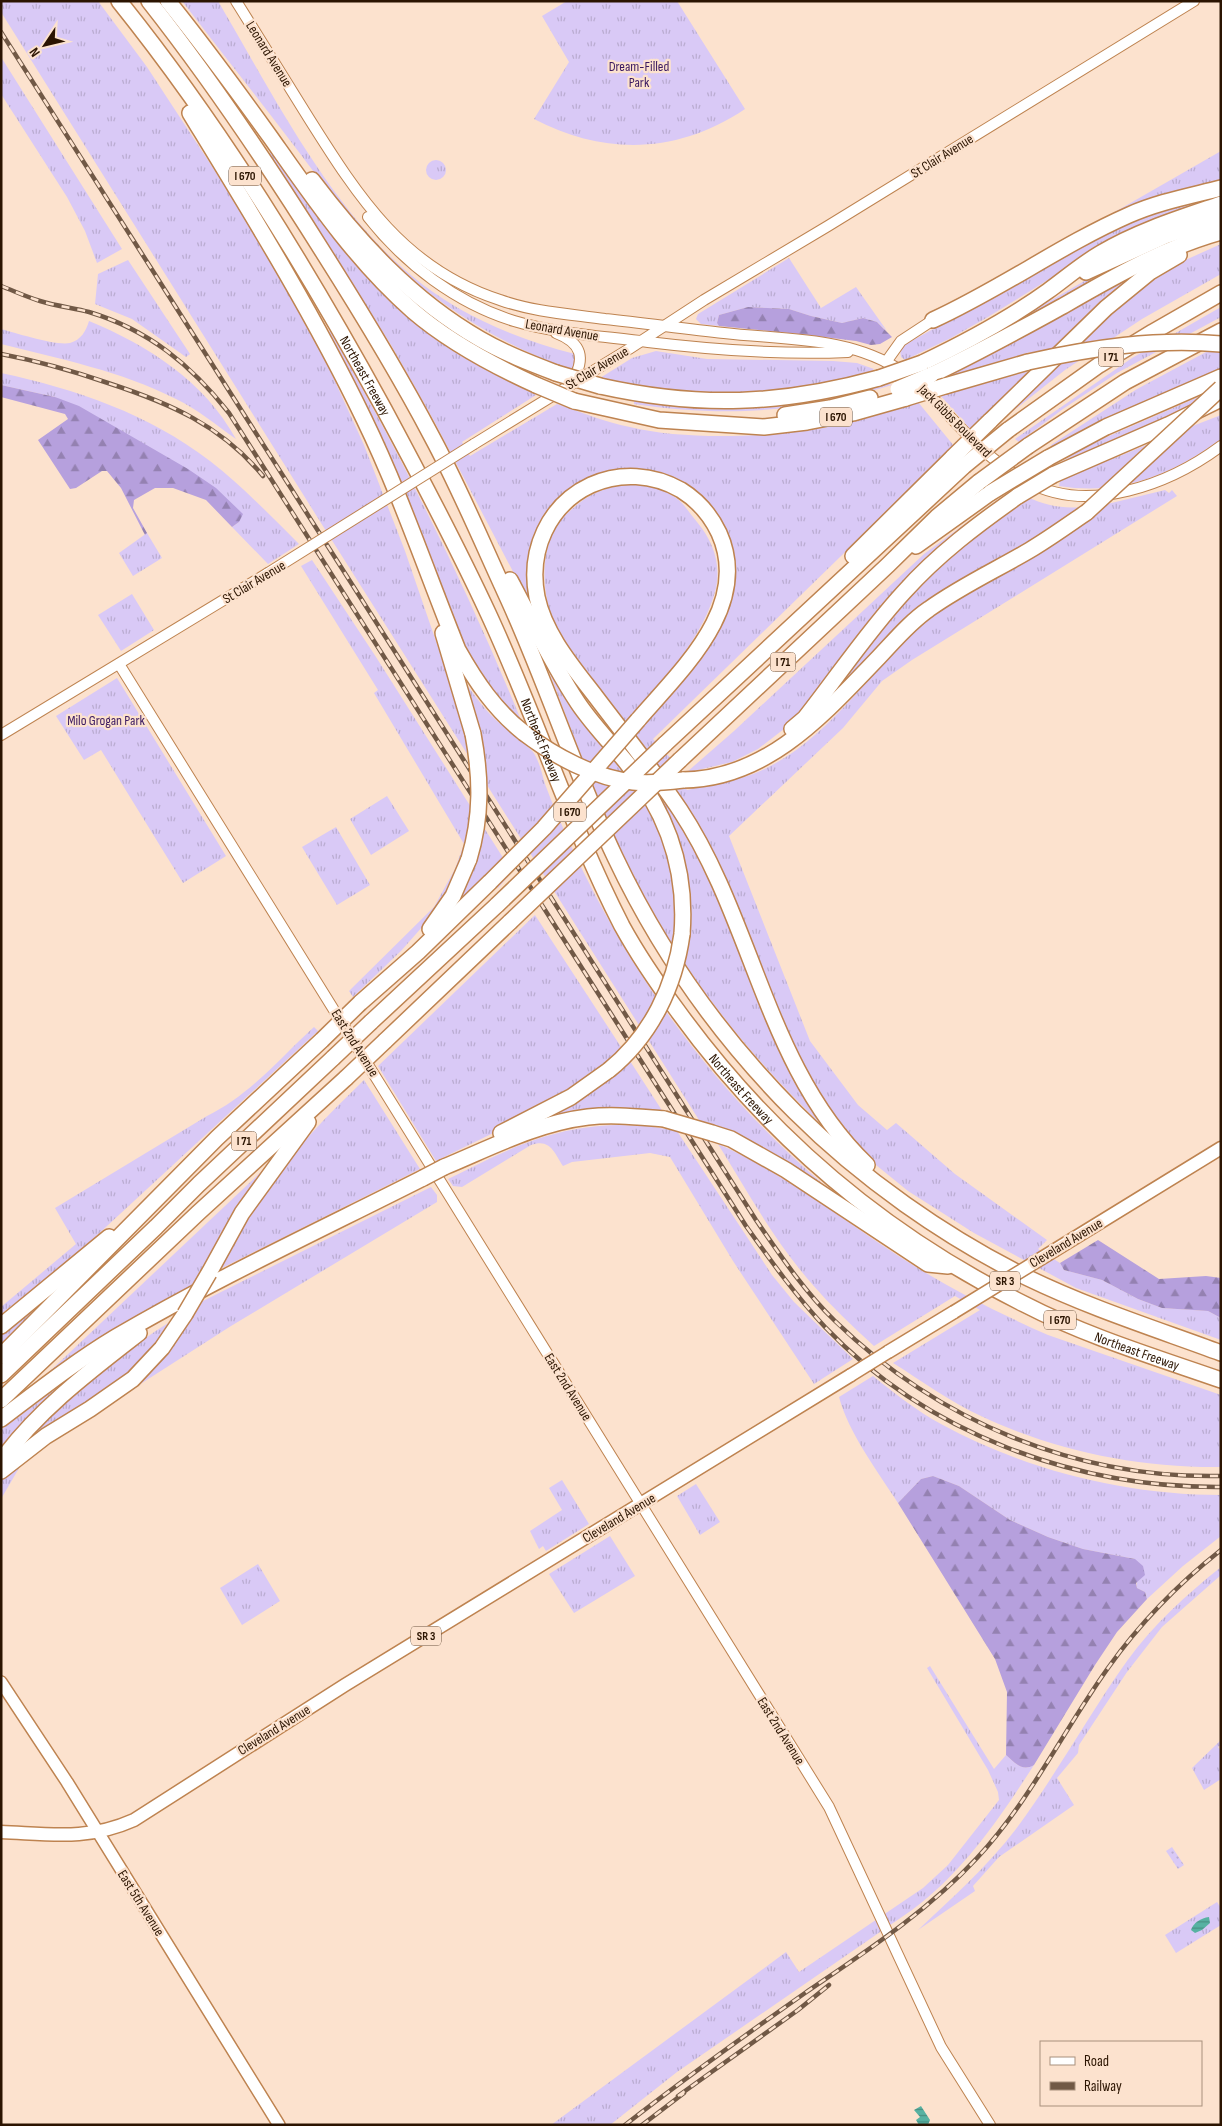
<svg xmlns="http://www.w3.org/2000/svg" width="1222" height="2126" font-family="'Sofia Sans Condensed',sans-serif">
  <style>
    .grass { fill: url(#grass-tufts) }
    .forest { fill: url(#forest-firs) }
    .garden { fill: url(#garden-dots) }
    .water { fill: url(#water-rules) }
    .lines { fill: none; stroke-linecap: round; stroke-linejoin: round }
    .tertiary-casing { stroke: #be8350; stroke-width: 12 }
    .secondary-casing { stroke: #be8350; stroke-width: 14 }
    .primary-casing { stroke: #be8350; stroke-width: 15 }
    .motorway-casing { stroke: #be8350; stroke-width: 18 }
    .tertiary { stroke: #fff; stroke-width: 10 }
    .secondary { stroke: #fff; stroke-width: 11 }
    .primary { stroke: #fff; stroke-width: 12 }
    .motorway { stroke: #fff; stroke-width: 15 }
    .rail-casing { stroke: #715946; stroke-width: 4.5 }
    .rail { stroke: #fce2ce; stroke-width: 2.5; stroke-dasharray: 8; stroke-linecap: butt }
    .tertiary-bridge-casing { stroke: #be8350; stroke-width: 12; stroke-linecap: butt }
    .primary-bridge-casing { stroke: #be8350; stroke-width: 15; stroke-linecap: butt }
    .motorway-bridge-casing { stroke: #be8350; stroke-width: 18; stroke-linecap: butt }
    .tertiary-bridge { stroke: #fff; stroke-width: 10 }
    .primary-bridge { stroke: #fff; stroke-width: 12 }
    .motorway-bridge { stroke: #fff; stroke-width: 15 }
    .labels { text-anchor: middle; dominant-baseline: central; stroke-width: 4.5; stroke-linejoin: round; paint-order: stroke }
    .shield { fill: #fce2ce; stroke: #6a523e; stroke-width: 1 }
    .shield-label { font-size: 12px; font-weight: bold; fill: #2b1401 }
    .street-label { font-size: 14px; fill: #2b1401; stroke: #fce2ce }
    .park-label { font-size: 14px; fill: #3a1860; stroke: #fce2ce }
  </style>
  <defs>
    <pattern id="grass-tufts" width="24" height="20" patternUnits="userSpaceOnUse" patternTransform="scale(1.25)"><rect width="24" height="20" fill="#d9c9f6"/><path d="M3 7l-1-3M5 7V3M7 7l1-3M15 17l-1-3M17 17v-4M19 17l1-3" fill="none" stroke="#baacd1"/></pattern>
    <pattern id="forest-firs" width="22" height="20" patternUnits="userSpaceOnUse" patternTransform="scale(1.25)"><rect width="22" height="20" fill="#b6a0dd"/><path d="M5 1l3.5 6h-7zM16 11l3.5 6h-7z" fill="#9481b1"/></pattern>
    <pattern id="garden-dots" width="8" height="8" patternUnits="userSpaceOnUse" patternTransform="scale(1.25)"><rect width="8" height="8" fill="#d9c9f6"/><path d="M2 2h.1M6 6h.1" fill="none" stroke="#baacd1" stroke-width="1.8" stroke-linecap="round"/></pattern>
    <pattern id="water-rules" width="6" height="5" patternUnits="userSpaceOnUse" patternTransform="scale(1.25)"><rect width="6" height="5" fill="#57b2a2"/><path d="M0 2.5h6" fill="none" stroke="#489082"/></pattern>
  </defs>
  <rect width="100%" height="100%" fill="#fce2ce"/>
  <g class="grass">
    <path d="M1,1H98L147,67L215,171L275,269L328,366L364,445L405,551L451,685L476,719L467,685C476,697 485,710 496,720C504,727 532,748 535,755C540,764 542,774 545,784C553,806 563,828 573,850C634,981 715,1091 824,1185L822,1188L732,1133L699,1120L321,523L1,12Z"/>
    <path d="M182,1H218C271,91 330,209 412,276C459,315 516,339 575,354L576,362L572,370C496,343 426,299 370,240C337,206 311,167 282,130C249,87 215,44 182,1Z"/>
    <path d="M567,1H677L745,109C678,154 605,156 534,119L569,62L542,16Z"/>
    <polygon points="1,57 122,249 97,263 85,231 67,197 1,94"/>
    <path d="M273,151L398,307L433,337L461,356L536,395L462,442L470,456L557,404C581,412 605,422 630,427C691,442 791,437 853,422C875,416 896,408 918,402L954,446L653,739L683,772H687L734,731L924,554L999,499L1000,502L961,532L793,722L758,749L732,762L677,775L687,790C709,785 731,782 753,774C826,745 869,672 924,620L1095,507L1165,490L1169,493L1172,490L1177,496L912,660L882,681L843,728L729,836L810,1041L858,1105L887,1130L896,1123L955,1174L1047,1240L1038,1249L1060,1263L1064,1270L1102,1280L1138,1299L1162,1308L1208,1311L1221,1318V1340L1076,1288L974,1233L908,1191L876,1165L859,1148L838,1122L801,1067L729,888L625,727L555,627C543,596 539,560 555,528C559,519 570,511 578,504C606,481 651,477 680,501C686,507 691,515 697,522C713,541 721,563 716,588C705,635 663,681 633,717L728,604L712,511L628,471L548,512L533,603L530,604L434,421L391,345L269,154Z"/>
    <polygon points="1221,151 1221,182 1080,232"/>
    <circle cx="436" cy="170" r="10"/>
    <polygon points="1221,194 1221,198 1096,250 988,317 951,338 905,360 901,357 900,350 906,344 1020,281 1095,236 1134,219"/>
    <polygon points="1209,225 942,364 1110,266"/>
    <polygon points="1221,244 1221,274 1142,319 1065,370 1008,415 1005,411 1117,305 1181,262"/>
    <polygon points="789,258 821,308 856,287 887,331 877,322 863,318 842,323 811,316 789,309 748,307 719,315 717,323 719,326 701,324 696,319 698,314"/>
    <polygon points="128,260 190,354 186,357 132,319 95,304 98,274"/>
    <polygon points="1144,268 1035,370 1030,352 954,376 952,372"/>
    <polygon points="1221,307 1221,317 1117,373 1063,409 1019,442 1015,439 1132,358"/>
    <path d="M89,321C149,346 204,381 236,439C216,425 197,409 176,399C121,371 60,359 1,344V329C16,333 56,346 70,343C81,340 86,331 89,321Z"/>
    <path d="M330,331C402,456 466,586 521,720L502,704L465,651L327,332Z"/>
    <polygon points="1221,344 1221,370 1100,422 1052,447 1051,445 1137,389"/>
    <path d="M656,351L707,359L833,361L857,363L874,369L871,372C807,388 745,397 679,393C653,392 625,383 600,378L632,358Z"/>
    <polygon points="1030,371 1030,374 972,431 939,394"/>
    <path d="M1,373C76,389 149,414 210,461C242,486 271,516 299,544L268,564L232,527L239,522L55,397L1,385Z"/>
    <path d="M885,383L892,385C801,412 729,418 634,404V400L679,406L747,407Z"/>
    <polygon points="1221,387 1221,393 1049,472 1048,470 1091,444"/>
    <path d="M1221,415V439C1172,475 1120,496 1059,486L1061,478C1081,467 1105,463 1127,453C1158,440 1189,427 1221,415Z"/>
    <path d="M1027,497C1045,505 1062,509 1082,507L1046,534L950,587L817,714L884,624L949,554Z"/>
    <polygon points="147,533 162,558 133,576 119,553"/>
    <polygon points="312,560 376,657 512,872 498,888 488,876 461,900 459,899 461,865 438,909 401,951 353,997 349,991 434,907 455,869 464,844 374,693 378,690 301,566"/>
    <polygon points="132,594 154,630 121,651 98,615"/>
    <path d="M550,668L648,800L689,913L644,777L663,795L682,820L827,1126L825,1128C759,1066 701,995 655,916C610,839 580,752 548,669Z"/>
    <polygon points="117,678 226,856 183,883 101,750 84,760 56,716"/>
    <polygon points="387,796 409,831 371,855 350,819"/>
    <polygon points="336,827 370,885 337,905 302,847"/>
    <path d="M535,915L623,1050C570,1100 500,1129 436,1161L378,1066Z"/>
    <path d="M314,1027L318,1031L67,1263L1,1314V1307L76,1244L55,1208L207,1116C249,1096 280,1058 314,1027Z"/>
    <path d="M630,1061L663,1112C623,1107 596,1109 556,1117L555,1113L599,1087Z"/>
    <path d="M364,1080L420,1169L216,1271C230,1247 244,1222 260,1198C288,1155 327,1116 364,1080Z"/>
    <path d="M618,1125L648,1126L677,1131L772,1275L794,1302L853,1359L814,1384L733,1261L670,1157L650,1153L572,1162L563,1166C554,1152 550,1138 531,1145L462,1187L453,1186L448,1179C509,1149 549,1127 618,1125Z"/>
    <path d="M718,1144C789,1175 850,1226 916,1267C958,1293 1003,1315 1048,1335L1221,1395V1467C1139,1468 1055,1451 981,1416C950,1402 922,1381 893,1363L980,1310L955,1296L874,1346C852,1326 831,1306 812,1284C775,1242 747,1191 718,1144Z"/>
    <polygon points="262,1171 265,1172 198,1283 49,1374 48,1373"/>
    <path d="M431,1187L437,1195V1202L231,1326L128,1392C156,1366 180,1338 197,1304Z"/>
    <polygon points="86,1261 1,1348 1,1332"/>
    <path d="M176,1318L137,1368L43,1434L23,1444C69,1396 119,1353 176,1318Z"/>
    <path d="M873,1376C894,1393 917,1411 941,1424C1025,1470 1125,1495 1221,1495V1536L1183,1566L1147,1599L1145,1592L1137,1588L1135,1559L1083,1549L1048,1537L1010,1520L959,1486L933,1476L921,1479L898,1503C878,1472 848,1432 839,1397Z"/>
    <polygon points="70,1378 72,1379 1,1454 1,1430"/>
    <polygon points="22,1463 1,1499 1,1481"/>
    <polygon points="562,1480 589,1524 546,1551 543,1546 539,1549 530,1531 562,1510 549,1488"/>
    <polygon points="696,1484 720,1522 700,1535 677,1496"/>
    <polygon points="610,1536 635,1576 574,1613 549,1574"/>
    <polygon points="258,1564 280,1601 242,1625 220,1588"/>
    <path d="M1221,1567V1575L1162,1627L1127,1672L1079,1745L1078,1753L1057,1778L1074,1805L999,1857L973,1886L975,1891L918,1930C952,1898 987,1867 1016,1829C1056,1775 1088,1716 1127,1661C1153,1625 1186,1595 1221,1567Z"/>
    <path d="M930,1666L994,1769L1006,1755C1015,1763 1022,1772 1034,1765C999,1819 964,1871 912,1910L677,2072L610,2125H551L786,1952L799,1972L923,1888L948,1865L999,1800L998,1792L988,1770L927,1668Z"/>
    <polygon points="1221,1740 1221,1745 1218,1747 1221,1751 1221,1779 1204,1790 1192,1768"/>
    <polygon points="1217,1902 1221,1908 1221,1925 1176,1953 1165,1935"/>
  </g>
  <g class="forest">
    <polygon points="748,307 789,309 811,316 842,323 863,318 877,322 892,337 880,344 871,345 856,341 808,335 719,326 717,323 719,315"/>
    <polygon points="1,385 55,397 79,406 188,469 216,488 243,514 239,522 232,527 206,500 173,488 155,488 134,500 133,508 147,533 145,535 121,488 107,471 102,471 76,488 70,489 38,440 68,419 65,414 1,397"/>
    <polygon points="1098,1240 1159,1279 1206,1276 1221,1278 1221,1318 1208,1311 1162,1308 1138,1299 1102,1280 1064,1270 1060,1263"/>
    <path d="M933,1476L959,1486L1010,1520L1048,1537L1083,1549L1135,1559L1143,1566L1145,1575L1136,1583L1137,1588L1145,1592L1147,1599L1117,1632L1095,1665L1034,1765C1022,1772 1015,1763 1006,1755L1007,1692L995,1659L898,1503L921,1479Z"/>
  </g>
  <polygon class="garden" points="1172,1847 1184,1865 1178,1869 1166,1851"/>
  <g class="water">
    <path d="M1209,1917L1210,1923L1202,1930L1195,1933L1191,1930C1193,1923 1201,1918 1209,1917Z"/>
    <polygon points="921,2106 930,2120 928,2125 919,2125 916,2120 920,2117 914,2110"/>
  </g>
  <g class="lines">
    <g class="tertiary-casing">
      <g id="tertiary">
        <path d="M236,1C260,40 284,78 308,117C359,198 404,269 500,300C534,312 569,314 605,319C645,323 684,329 724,333C783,340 851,336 903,372"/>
        <path d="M368,217C405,264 456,303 514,321C557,334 603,336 648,342C714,350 782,355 848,352"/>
        <path d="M556,333C582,343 586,358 572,382"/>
        <polyline points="886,362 901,341 933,320"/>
        <path d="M924,389C956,422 986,460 1028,482C1089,515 1170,484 1221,446"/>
        <polyline points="474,444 629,349 704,300 828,226 1194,1"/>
        <polyline points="119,664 829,1807 941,2047 990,2125"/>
        <polyline points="1,735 268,573"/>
      </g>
    </g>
    <g class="secondary-casing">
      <polyline id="secondary" points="1,1682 67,1782 279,2125"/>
    </g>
    <g class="primary-casing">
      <g id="primary">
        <polyline points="1055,1250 1221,1148"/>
        <polyline points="888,1352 954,1312"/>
        <path d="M1,1832C50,1834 87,1841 134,1820L345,1685L851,1375"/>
      </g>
    </g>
    <g class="motorway-casing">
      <g id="motorway">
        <path id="s1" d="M119,1C221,128 306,267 384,409C420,476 456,544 488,613C536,716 570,825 622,926C638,955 657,983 677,1010C768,1136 885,1235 1024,1304C1086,1336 1155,1357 1221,1380"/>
        <path d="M149,1C212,81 269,166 323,252C361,312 399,374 432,437C459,487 481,540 505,592C545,678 574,771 615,857C660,952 721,1038 795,1112C861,1178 945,1237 1028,1278C1090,1308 1156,1329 1221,1353"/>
        <path d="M168,1C204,46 238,92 271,138C314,199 356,261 413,311C449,342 492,365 536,385"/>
        <path d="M190,113C251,213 313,313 364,419C400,493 427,573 458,650C476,682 495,710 524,733"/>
        <path d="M312,180C359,242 412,300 480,339C504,353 530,363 556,373"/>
        <polyline points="1086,272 1165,236 1221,217"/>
        <path d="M933,320C1001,289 1061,245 1129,215C1158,202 1190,196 1221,188"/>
        <path d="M922,363C966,342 1009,319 1048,291C1066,278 1082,264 1101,253C1138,231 1180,218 1221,204"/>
        <path d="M931,375C976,354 1019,330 1063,306C1113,277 1164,248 1221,232"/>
        <path d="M600,386C699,408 781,405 879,378"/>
        <polyline points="945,386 1028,362"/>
        <polyline points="574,401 659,420 764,427 807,422 853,413 906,398"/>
        <polyline points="785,415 830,408 870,398"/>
        <polyline points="990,421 1106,308 1150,272 1179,255"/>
        <polyline points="1008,430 1099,365 1153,332 1221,293"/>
        <polyline points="1028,446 1125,382 1221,331"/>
        <polyline points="1048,458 1106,427 1221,377"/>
        <polyline points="1053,475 1168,425 1221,399"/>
        <polyline points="916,546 990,493"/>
        <polyline points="853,556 953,457"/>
        <path d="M510,580C532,621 552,664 578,703C592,724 610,742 626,762C667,812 687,870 682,934"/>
        <polyline points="443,633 473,734"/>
        <path d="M638,720C681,670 752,606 719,533C711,516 697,500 681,490C653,474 620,472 591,485C548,505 528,551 537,597C545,635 573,667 596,697C624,734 654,771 680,810C754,922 767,1070 867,1165"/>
        <path d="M792,729L805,718C838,676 868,631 904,592C938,554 977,525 1018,496"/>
        <polyline points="665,744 964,466"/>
        <polyline points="680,760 888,565 937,517 979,482"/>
        <path d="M683,780C768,779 825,713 879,657C895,640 910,622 929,609C961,586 996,570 1030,550C1050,538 1068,525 1087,512"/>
        <polyline points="430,929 453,896 469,859"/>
        <polyline points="360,1003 418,952 490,882"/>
        <polyline points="371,1022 497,905"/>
        <polyline points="385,1041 510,922"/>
        <polyline points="501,1133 571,1097 609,1070"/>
        <polyline points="712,1133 731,1139 786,1170 928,1264 948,1266"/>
        <path d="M444,1167C490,1148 537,1123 588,1117C613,1114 638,1117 664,1119"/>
        <polyline points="209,1273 242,1213 308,1122"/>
        <polyline points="1,1326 109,1237"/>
        <polyline points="1,1356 217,1138 322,1040"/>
        <polyline points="1,1375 156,1227 199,1184 333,1058"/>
        <polyline points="1,1400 198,1213 346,1078"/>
        <path d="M1,1419C38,1391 76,1361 116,1337C215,1279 320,1230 423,1178"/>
        <path d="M1,1461C38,1410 90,1371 139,1333"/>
        <polyline points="1,1471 46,1436 90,1409 133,1379 162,1348 185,1314"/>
      </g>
    </g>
    <use href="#tertiary" class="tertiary"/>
    <use href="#secondary" class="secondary"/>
    <use href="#primary" class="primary"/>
    <use href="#motorway" class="motorway"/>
    <g class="rail-casing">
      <g id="rail">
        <path d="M1,32L756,1220C780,1255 804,1291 835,1321C938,1421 1076,1479 1221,1476"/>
        <path d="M1,286C14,291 27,297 40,301C56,306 73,308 89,312C149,330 191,365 229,413L746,1226C771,1261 796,1296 825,1327C927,1434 1076,1488 1221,1487"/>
        <path d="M1,354C38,361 73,371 108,383C169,403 221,425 263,476"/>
        <polyline points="678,2096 798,2010 829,1985"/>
        <path d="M625,2125C684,2079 744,2036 805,1993C865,1952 927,1912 977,1858C1030,1801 1063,1731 1108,1668C1140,1623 1178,1584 1221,1550"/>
        <polyline points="642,2125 684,2093"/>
      </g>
    </g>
    <use href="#rail" class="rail"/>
    <g class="tertiary-bridge-casing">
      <polyline id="tertiary-bridge" points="268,573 474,444"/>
    </g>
    <g class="primary-bridge-casing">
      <g id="primary-bridge">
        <polyline points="954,1312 1055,1250"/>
        <polyline points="851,1375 888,1352"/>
      </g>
    </g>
    <g class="motorway-bridge-casing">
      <g id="motorway-bridge">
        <path d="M1028,362C1091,348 1156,338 1221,344"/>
        <polyline points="556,373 600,386"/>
        <polyline points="879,378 922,363"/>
        <polyline points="536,385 574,401"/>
        <polyline points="898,389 931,375"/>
        <polyline points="906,398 945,386"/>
        <polyline points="953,457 990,421"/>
        <polyline points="964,466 1008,430"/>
        <polyline points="979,482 1028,446"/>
        <polyline points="990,493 1048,458"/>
        <polyline points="1018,496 1053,475"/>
        <polyline points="1087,512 1221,388"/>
        <path d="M524,733C554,756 595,778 633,782C650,784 667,782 683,780"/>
        <path d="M469,859C482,816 481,777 473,734"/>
        <polyline points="490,882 544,828 638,720"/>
        <polyline points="497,905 665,744"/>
        <polyline points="510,922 680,760"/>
        <polyline points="322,1040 360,1003"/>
        <polyline points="333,1058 371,1022"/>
        <path d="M609,1070C651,1036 675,986 682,934"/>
        <polyline points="346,1078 385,1041"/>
        <polyline points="664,1119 712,1133"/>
        <polyline points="423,1178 444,1167"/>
        <polyline points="185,1314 209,1273"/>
      </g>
    </g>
    <use href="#tertiary-bridge" class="tertiary-bridge"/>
    <use href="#primary-bridge" class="primary-bridge"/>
    <use href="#motorway-bridge" class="motorway-bridge"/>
  </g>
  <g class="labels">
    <g class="shield">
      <rect x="229" y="166.5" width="32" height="19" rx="4"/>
      <rect x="1098.5" y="347.5" width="25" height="19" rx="4"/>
      <rect x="820" y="407.5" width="32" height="19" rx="4"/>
      <rect x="770.5" y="652.5" width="25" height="19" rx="4"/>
      <rect x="554" y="802.5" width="32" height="19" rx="4"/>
      <rect x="231.5" y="1131.5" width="25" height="19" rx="4"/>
      <rect x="990" y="1271.5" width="30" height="19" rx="4"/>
      <rect x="1044" y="1310.5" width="32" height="19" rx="4"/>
      <rect x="411" y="1626.5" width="30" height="19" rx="4"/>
    </g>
    <g class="shield-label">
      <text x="245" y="176">I 670</text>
      <text x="1111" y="357">I 71</text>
      <text x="836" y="417">I 670</text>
      <text x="783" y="662">I 71</text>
      <text x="570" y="812">I 670</text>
      <text x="244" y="1141">I 71</text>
      <text x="1005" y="1281">SR 3</text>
      <text x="1060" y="1320">I 670</text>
      <text x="426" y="1636">SR 3</text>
    </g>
    <g class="street-label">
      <text transform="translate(269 54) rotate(58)">Leonard Avenue</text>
      <text transform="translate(942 156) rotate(-32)">St Clair Avenue</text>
      <text transform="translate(562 330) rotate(10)">Leonard Avenue</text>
      <text transform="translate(597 368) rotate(-31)">St Clair Avenue</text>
      <text stroke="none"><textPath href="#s1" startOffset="449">Northeast Freeway</textPath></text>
      <text transform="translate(955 421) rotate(45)">Jack Gibbs Boulevard</text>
      <text transform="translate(254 582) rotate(-31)">St Clair Avenue</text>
      <text stroke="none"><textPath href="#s1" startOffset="854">Northeast Freeway</textPath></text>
      <text transform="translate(355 1043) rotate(58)">East 2nd Avenue</text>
      <text stroke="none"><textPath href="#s1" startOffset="1259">Northeast Freeway</textPath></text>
      <text transform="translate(1066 1243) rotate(-31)">Cleveland Avenue</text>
      <text stroke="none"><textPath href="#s1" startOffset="1739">Northeast Freeway</textPath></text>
      <text transform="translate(568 1387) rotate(58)">East 2nd Avenue</text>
      <text transform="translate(619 1518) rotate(-31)">Cleveland Avenue</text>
      <text transform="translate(274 1730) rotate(-32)">Cleveland Avenue</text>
      <text transform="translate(781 1731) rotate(58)">East 2nd Avenue</text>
      <text transform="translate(141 1903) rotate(58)">East 5th Avenue</text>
    </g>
    <g class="park-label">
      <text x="639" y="66">Dream-Filled<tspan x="639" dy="16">Park</tspan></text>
      <text x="106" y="720">Milo Grogan Park</text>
    </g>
  </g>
  <rect width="1222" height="2126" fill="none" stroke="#2b1401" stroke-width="5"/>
  <rect x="1040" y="2041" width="162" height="65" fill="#fce2ce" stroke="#a8907c"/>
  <rect x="1050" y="2057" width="25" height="8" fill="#ffffff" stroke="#a8907c"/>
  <text x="1084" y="2066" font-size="15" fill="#2b1401">Road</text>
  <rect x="1050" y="2082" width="25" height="8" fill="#715946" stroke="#a8907c"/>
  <text x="1084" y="2091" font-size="15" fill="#2b1401">Railway</text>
  <g transform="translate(45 45) rotate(235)" stroke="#fce2ce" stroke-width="4" paint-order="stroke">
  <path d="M0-4L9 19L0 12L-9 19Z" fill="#2b1401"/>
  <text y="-8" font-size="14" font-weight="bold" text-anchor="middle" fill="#2b1401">N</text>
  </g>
</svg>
